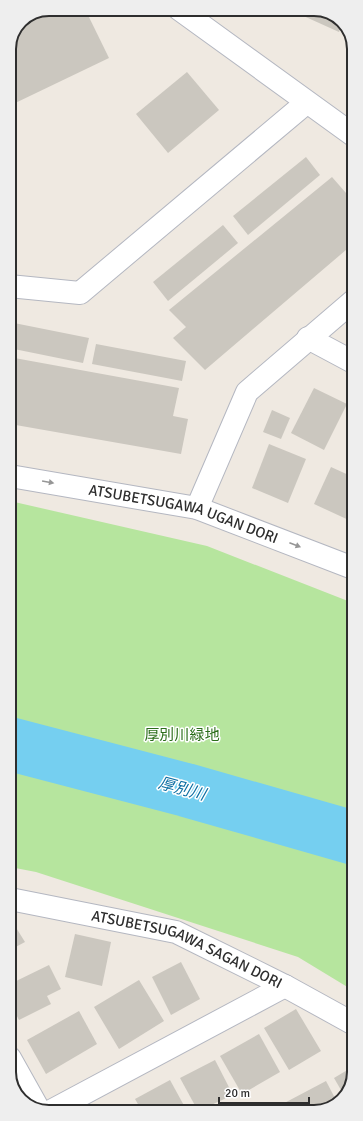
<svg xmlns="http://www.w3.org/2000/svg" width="363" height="1121" font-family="Signika,'Noto Sans JP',sans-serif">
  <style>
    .green { fill: #b6e59e }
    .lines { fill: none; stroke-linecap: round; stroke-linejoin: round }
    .river { stroke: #75cff0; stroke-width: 54 }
    .building { fill: #cbc7bf }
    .minor-casing { stroke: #b4b7c1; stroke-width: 24 }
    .minor { stroke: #fff; stroke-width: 22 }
    .oneway { fill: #969696 }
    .labels { text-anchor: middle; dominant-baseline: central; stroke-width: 3; stroke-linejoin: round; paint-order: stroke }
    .street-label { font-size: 15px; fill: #2e2e2e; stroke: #fff }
    .park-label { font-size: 15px; fill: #2c6e1b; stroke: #fff }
    .water-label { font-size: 16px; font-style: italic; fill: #0d6fa3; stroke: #fff }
    .rim { fill: none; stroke: #2e2e2e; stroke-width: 2 }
  </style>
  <rect width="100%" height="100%" fill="#efe9e1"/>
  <polygon class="green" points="10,501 207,546 353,603 354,991 298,957 36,872 10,867"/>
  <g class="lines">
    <polyline class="river" points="10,744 186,790 354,838"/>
  </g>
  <g class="building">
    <polygon points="49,9 85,9 109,58 9,106 9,47 21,21"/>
    <polygon points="288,9 319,9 341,19 343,23 339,32"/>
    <polygon points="187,72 219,110 168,153 136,114"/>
    <polygon points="306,157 320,175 248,235 233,216"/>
    <polygon points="332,177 346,193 353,186 353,244 205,370 173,338 186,327 169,310"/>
    <polygon points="223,225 238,243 168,301 153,282"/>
    <polygon points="9,322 89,338 83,363 9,348"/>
    <polygon points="96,344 186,361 182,381 92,364"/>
    <polygon points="9,357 179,388 173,416 188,419 181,454 10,424"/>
    <polygon points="314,388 347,404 324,450 291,433"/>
    <polygon points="272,410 290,418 281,439 263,432"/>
    <polygon points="269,444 306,459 288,503 252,488"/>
    <polygon points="331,467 353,477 353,522 314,504"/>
    <polygon points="15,926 25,942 10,950 10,929"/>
    <polygon points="75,934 111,942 102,986 65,977"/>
    <polygon points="181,962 200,999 171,1015 152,977"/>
    <polygon points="49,965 61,989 47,996 51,1004 19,1020 10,1003 10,984"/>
    <polygon points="139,980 164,1021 119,1049 94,1007"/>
    <polygon points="296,1009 321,1051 289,1070 264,1028"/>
    <polygon points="79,1011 97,1044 46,1074 27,1040"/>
    <polygon points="259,1034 280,1072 242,1094 220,1056"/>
    <polygon points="215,1060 233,1095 198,1111 180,1078"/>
    <polygon points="354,1066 354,1072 345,1097 334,1078"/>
    <polygon points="170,1080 187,1111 142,1111 135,1099"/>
    <polygon points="326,1081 337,1102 324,1111 274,1111 273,1109"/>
  </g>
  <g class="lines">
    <g class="minor-casing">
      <g id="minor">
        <polyline points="179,9 353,135"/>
        <polyline points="9,286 80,293 306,103"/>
        <polyline points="308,338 353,362"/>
        <path id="s1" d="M10,476L197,508L353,568"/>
        <polyline points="197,508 247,392 353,301"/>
        <path id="s2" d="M10,899L176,932L285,986L354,1024"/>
        <polyline points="10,1058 38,1108"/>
        <polyline points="49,1112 285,986"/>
      </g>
    </g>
    <use href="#minor" class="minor"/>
  </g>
  <defs><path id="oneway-solid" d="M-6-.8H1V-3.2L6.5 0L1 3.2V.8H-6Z"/></defs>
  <g class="oneway">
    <use href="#oneway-solid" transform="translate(48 482) rotate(10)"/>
    <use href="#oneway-solid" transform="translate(295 545) rotate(21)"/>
  </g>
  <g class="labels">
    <g class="street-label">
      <text stroke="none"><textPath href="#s1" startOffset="178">ATSUBETSUGAWA UGAN DORI</textPath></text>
      <text stroke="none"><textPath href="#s2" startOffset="185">ATSUBETSUGAWA SAGAN DORI</textPath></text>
    </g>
    <g class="park-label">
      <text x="182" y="735">厚別川緑地</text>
    </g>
    <g class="water-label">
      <text transform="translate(182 789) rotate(15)">厚別川</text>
    </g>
  </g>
  <path d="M0 0H363V1121H0ZM49 16H314A33 33 0 0 1 347 49V1072A33 33 0 0 1 314 1105H49A33 33 0 0 1 16 1072V49A33 33 0 0 1 49 16Z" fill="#eee" fill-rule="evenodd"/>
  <path class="rim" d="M49 16H314A33 33 0 0 1 347 49V1072A33 33 0 0 1 314 1105H49A33 33 0 0 1 16 1072V49A33 33 0 0 1 49 16Z"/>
  <path d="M219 1097v6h90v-6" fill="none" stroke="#2e2e2e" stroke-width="2"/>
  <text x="225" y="1097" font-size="12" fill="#2e2e2e" stroke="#ffffff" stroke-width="3" paint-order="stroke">20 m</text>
</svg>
